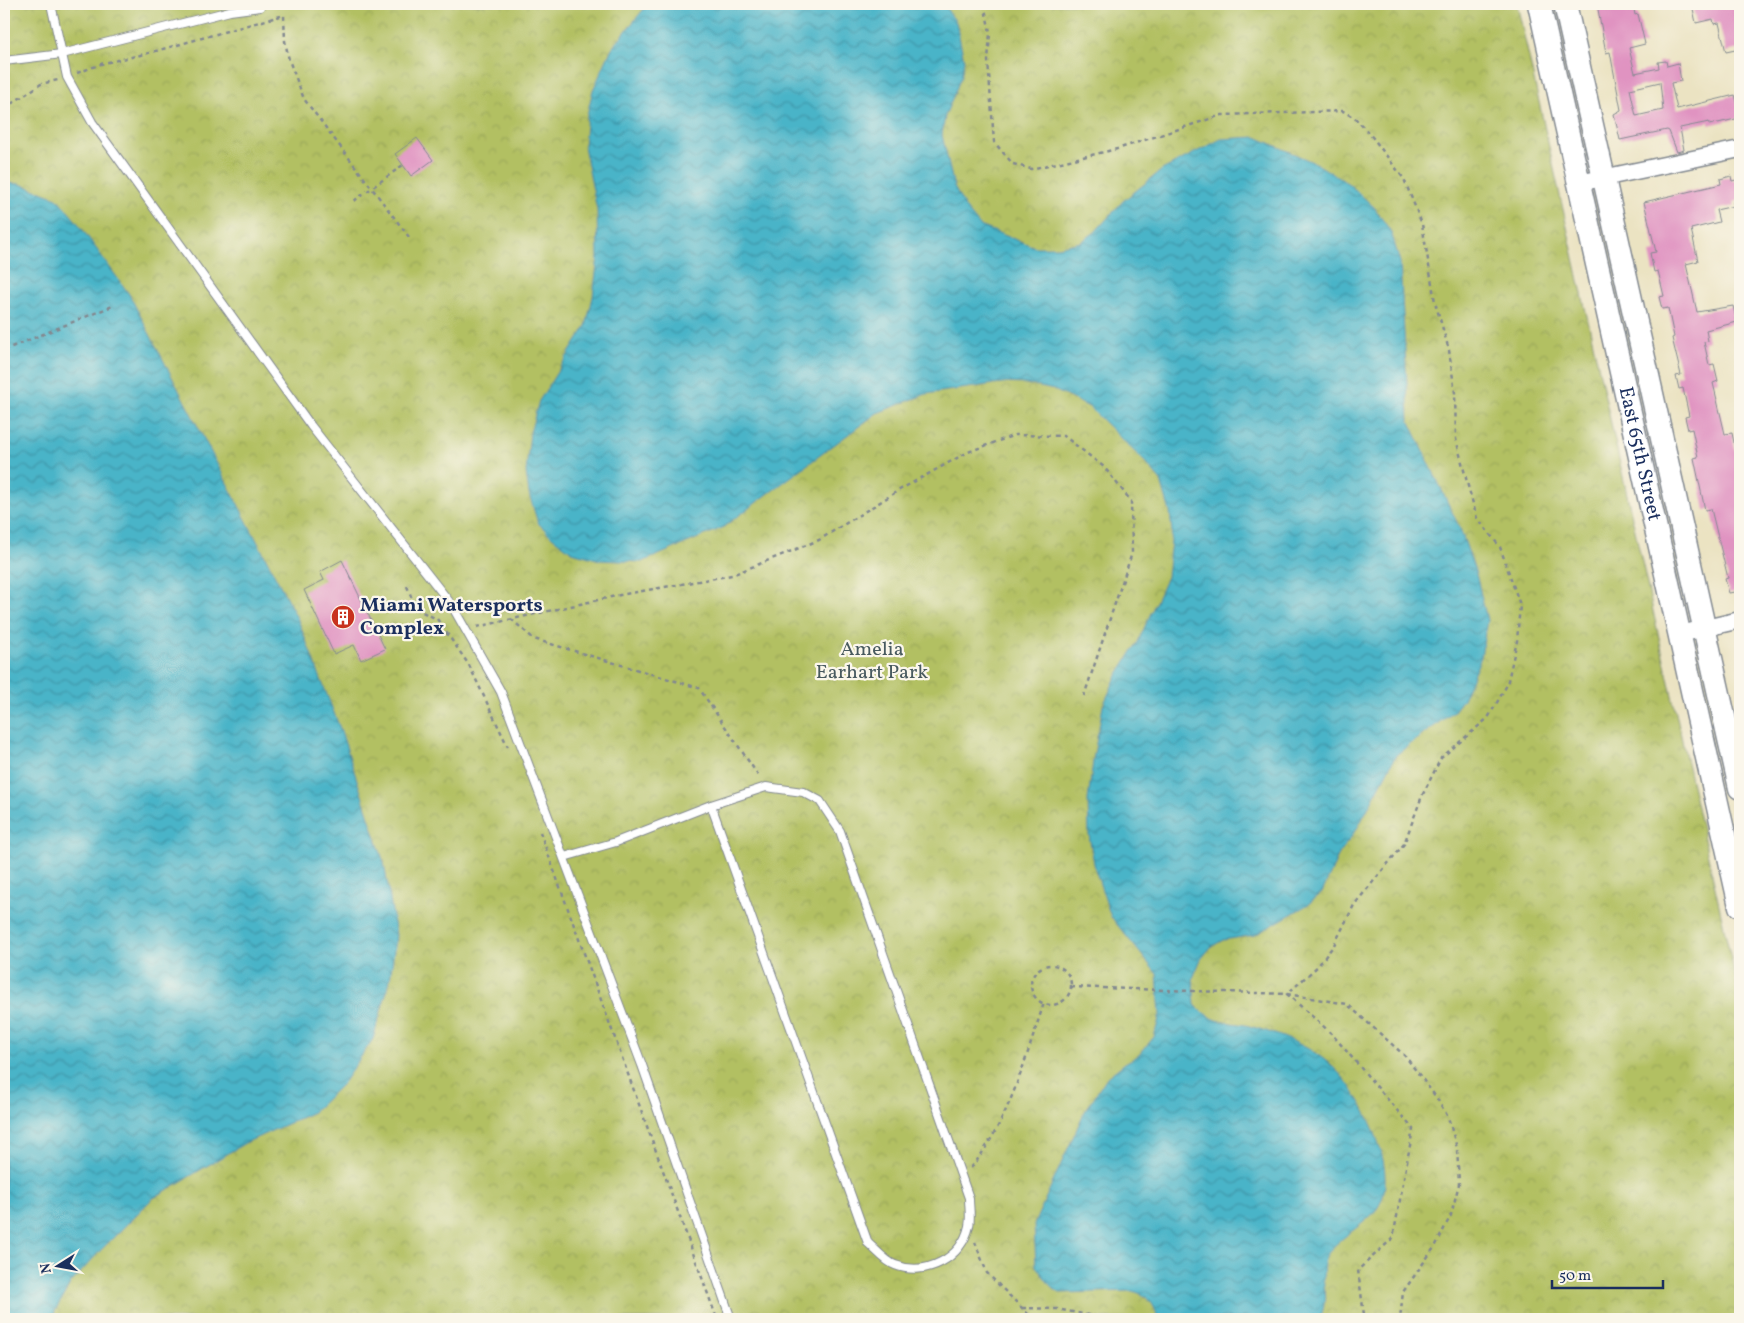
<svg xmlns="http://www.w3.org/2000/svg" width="1744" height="1323" font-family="Vollkorn,serif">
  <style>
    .park { fill: url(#park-crowns); stroke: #667860 }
    .water { fill: url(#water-waves); stroke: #327293 }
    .building { fill: #e093c1; fill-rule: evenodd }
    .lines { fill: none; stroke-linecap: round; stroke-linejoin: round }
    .lane-casing { stroke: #838990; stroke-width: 10 }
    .street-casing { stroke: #838990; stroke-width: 19 }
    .secondary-casing { stroke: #838990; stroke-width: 25 }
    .path { stroke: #838990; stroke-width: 2.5; stroke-dasharray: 4 4; stroke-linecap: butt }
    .lane { stroke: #fff; stroke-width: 8 }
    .street { stroke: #fff; stroke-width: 16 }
    .secondary { stroke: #fff; stroke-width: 22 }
    .labels { text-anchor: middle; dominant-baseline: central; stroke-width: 4.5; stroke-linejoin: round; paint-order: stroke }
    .street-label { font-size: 20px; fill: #1b2f5e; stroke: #fbf7ec }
    .poi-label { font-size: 20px; font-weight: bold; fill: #1b2f5e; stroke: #fbf7ec; text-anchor: start }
    .park-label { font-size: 20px; fill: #485a5f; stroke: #fbf7ec }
  </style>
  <defs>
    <pattern id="park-crowns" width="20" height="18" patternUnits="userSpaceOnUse" patternTransform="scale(1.25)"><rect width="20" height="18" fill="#b2c062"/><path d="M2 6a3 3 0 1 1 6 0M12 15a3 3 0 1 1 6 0" fill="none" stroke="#98a558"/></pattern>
    <pattern id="water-waves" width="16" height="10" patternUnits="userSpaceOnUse" patternTransform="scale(1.25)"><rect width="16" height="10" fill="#4ab4c8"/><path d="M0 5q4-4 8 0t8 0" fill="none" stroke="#3d93a6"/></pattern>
  </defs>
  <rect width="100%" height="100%" fill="#fbf7ec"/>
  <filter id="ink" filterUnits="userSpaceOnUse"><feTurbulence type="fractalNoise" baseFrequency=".02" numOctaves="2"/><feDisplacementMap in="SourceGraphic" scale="10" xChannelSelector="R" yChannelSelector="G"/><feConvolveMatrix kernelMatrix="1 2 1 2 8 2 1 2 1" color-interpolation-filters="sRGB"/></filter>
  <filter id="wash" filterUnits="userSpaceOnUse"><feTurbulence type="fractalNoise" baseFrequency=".0096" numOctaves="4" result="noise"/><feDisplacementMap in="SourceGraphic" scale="20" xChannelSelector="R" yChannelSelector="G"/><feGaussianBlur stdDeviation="1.12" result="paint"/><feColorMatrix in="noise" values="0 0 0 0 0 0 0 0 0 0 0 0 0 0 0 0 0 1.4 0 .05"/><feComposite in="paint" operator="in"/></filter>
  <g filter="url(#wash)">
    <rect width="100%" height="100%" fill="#ebe3c2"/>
    <polygon class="park" points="4,4 1517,4 1740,999 1740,1319 4,1319"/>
    <g class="water">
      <path d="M648,4H943L956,22L964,60L961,77L945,116L942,135L954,187L966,209L980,226L1035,247H1058L1081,242L1095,232L1123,201L1162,170L1221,139L1256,137L1317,164L1349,184L1374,207L1391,232L1400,262L1409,420L1461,531L1476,574L1487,620L1481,657L1463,699L1454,711L1396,755L1358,827L1340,852L1322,893L1307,905L1255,935L1223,940L1211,947L1201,959L1193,978L1195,1005C1217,1027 1228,1020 1253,1027C1270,1032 1288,1038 1303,1046C1321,1055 1339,1070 1351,1088C1371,1116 1400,1179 1376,1210C1363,1227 1330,1242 1325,1260C1319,1281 1331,1298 1319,1319H1158C1155,1304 1147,1294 1132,1291L1060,1293L1053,1289L1036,1266L1034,1224L1084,1113L1107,1077L1125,1063L1139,1055L1154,1037L1160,1015L1157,974L1111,917L1095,869L1089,835L1088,800L1094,754L1103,706L1116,677L1138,642L1167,577L1172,532L1170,512L1161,481L1146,463L1089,407L1054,390L1026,384L1001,383L926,394L877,413L722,528L642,562L600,560L572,552L552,537L538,523L529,494L526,472L530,433L539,401L586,326L593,297L598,257L597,210L584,146L587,115L593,90L612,48Z"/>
      <polygon points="4,183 20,184 57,198 77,222 129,294 298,620 341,731 384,863 396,935 390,980 373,1039 343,1083 313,1112 245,1143 152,1199 100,1251 70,1284 55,1311 53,1319 4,1319"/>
    </g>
    <g id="blocks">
      <g class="building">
        <path d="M1597,4H1633L1635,15L1638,14L1645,44L1629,48L1635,73L1659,68L1658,62L1666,61L1667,66L1678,63L1681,81L1671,83L1677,109L1735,95L1738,106H1740V118L1709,125V122L1680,128L1684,150L1677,152L1669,131L1667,130L1620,140L1614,114L1621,110L1610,52L1606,53ZM1660,82L1663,110L1636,116L1630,89Z"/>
        <polygon points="1692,4 1740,4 1740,49 1726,52 1719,23 1714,24 1713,19 1696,23"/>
        <polygon points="417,138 433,160 411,176 395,154"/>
        <polygon points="1731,176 1732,181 1740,179 1740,200 1733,202 1734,206 1716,210 1719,222 1691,229 1698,261 1686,264 1697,312 1733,306 1737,322 1706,330 1708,341 1704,342 1709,365 1714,364 1718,381 1713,383 1725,434 1732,433 1740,472 1740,591 1729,593 1725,579 1728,578 1711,509 1705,510 1694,458 1698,457 1692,429 1688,430 1685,417 1689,416 1683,388 1679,389 1676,376 1681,375 1672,338 1674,337 1668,308 1662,309 1659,297 1664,296 1658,271 1654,272 1650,253 1656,252 1644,202 1721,184 1720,179"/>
        <polygon points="342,560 385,649 361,660 354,645 334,654 304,590 324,580 320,572"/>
      </g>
    </g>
  </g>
  <g filter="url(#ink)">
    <use href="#blocks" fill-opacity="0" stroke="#838990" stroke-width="1"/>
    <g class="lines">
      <g class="lane-casing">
        <g id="lane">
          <polyline points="51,4 67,77 92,122 311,426 451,604 501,692 642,1065 731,1319"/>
          <polyline points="4,61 62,54 230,11 260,7"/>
          <path d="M564,857L616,842L711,805L868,1243C876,1250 886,1262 895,1265C926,1277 962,1258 969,1226C971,1218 969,1207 969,1198L840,831L820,801L803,792L766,787L711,805"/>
        </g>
      </g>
      <g class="street-casing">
        <g id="street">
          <polyline points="1579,183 1740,149"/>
          <polyline points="1680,634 1740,620"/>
        </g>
      </g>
      <g class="secondary-casing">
        <g id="secondary">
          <path id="s1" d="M1539,4L1740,906"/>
          <polyline points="1565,4 1740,788"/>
        </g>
      </g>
      <g class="path">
        <polyline points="984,4 990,32 988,61 994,142 1013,164 1031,169 1117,149 1222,115 1343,111 1356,119 1373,138 1404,179 1422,224 1435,302 1449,350 1455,393 1456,439 1468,486 1477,518 1500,547 1520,605 1517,641 1507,685 1488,718 1441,758 1422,796 1404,844 1354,905 1334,945 1318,966 1287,994 1331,1033 1413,1129 1393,1238 1358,1270 1364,1315 1360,1319"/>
        <polyline points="77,73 104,63 145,54 284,15 285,41 289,60 304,99 409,237"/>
        <polyline points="4,105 11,104 41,84 58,80"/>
        <polyline points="354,201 403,165"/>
        <polyline points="4,350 115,305"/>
        <polyline points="407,586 416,609 437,619 469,665 508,747"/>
        <polyline points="511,619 534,639 699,688 760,778"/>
        <polyline points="477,627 620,595 732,575 819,540 901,489 968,452 1015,435 1064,436 1104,467 1131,501 1132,553 1084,696"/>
        <polyline points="540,832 717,1319"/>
        <circle cx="1051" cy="985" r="20"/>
        <polyline points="1071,987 1287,994 1347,1004 1405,1056 1436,1097 1448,1117 1457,1148 1459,1184 1451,1215 1436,1245 1403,1292 1400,1319"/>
        <path d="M971,1168C1009,1121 1025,1060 1044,1003"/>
        <polyline points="975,1242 987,1273 1033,1319"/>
        <polyline points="1022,1308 1057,1309 1110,1319"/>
      </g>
      <use href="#lane" class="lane"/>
      <use href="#street" class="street"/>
      <use href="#secondary" class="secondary"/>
    </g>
  </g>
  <defs>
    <g id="building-disc" transform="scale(1.25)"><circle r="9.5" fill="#c8321e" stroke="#fbf7ec"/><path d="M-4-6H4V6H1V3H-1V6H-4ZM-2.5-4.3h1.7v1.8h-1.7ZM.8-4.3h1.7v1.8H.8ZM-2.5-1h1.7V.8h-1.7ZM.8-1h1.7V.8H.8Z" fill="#fff"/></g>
  </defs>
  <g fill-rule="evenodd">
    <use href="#building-disc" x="343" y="617"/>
  </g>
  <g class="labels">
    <g class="street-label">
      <text stroke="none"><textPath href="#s1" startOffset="461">East 65th Street</textPath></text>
    </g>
    <g class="poi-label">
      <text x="360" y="606">Miami Watersports<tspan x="360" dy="23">Complex</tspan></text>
    </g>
    <g class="park-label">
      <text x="872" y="650">Amelia<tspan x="872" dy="23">Earhart Park</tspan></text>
    </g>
  </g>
  <rect width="1744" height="1323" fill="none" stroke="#fbf7ec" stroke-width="20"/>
  <g transform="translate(58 1266) rotate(259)" stroke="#fbf7ec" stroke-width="4" paint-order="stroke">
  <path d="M0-4L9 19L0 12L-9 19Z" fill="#1b2f5e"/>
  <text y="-8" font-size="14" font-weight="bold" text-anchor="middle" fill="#1b2f5e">N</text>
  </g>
  <path d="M1552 1280v8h111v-8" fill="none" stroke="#1b2f5e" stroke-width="2.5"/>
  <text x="1559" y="1280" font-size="15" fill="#1b2f5e" stroke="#fbf7ec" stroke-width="4" paint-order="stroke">50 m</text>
</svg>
